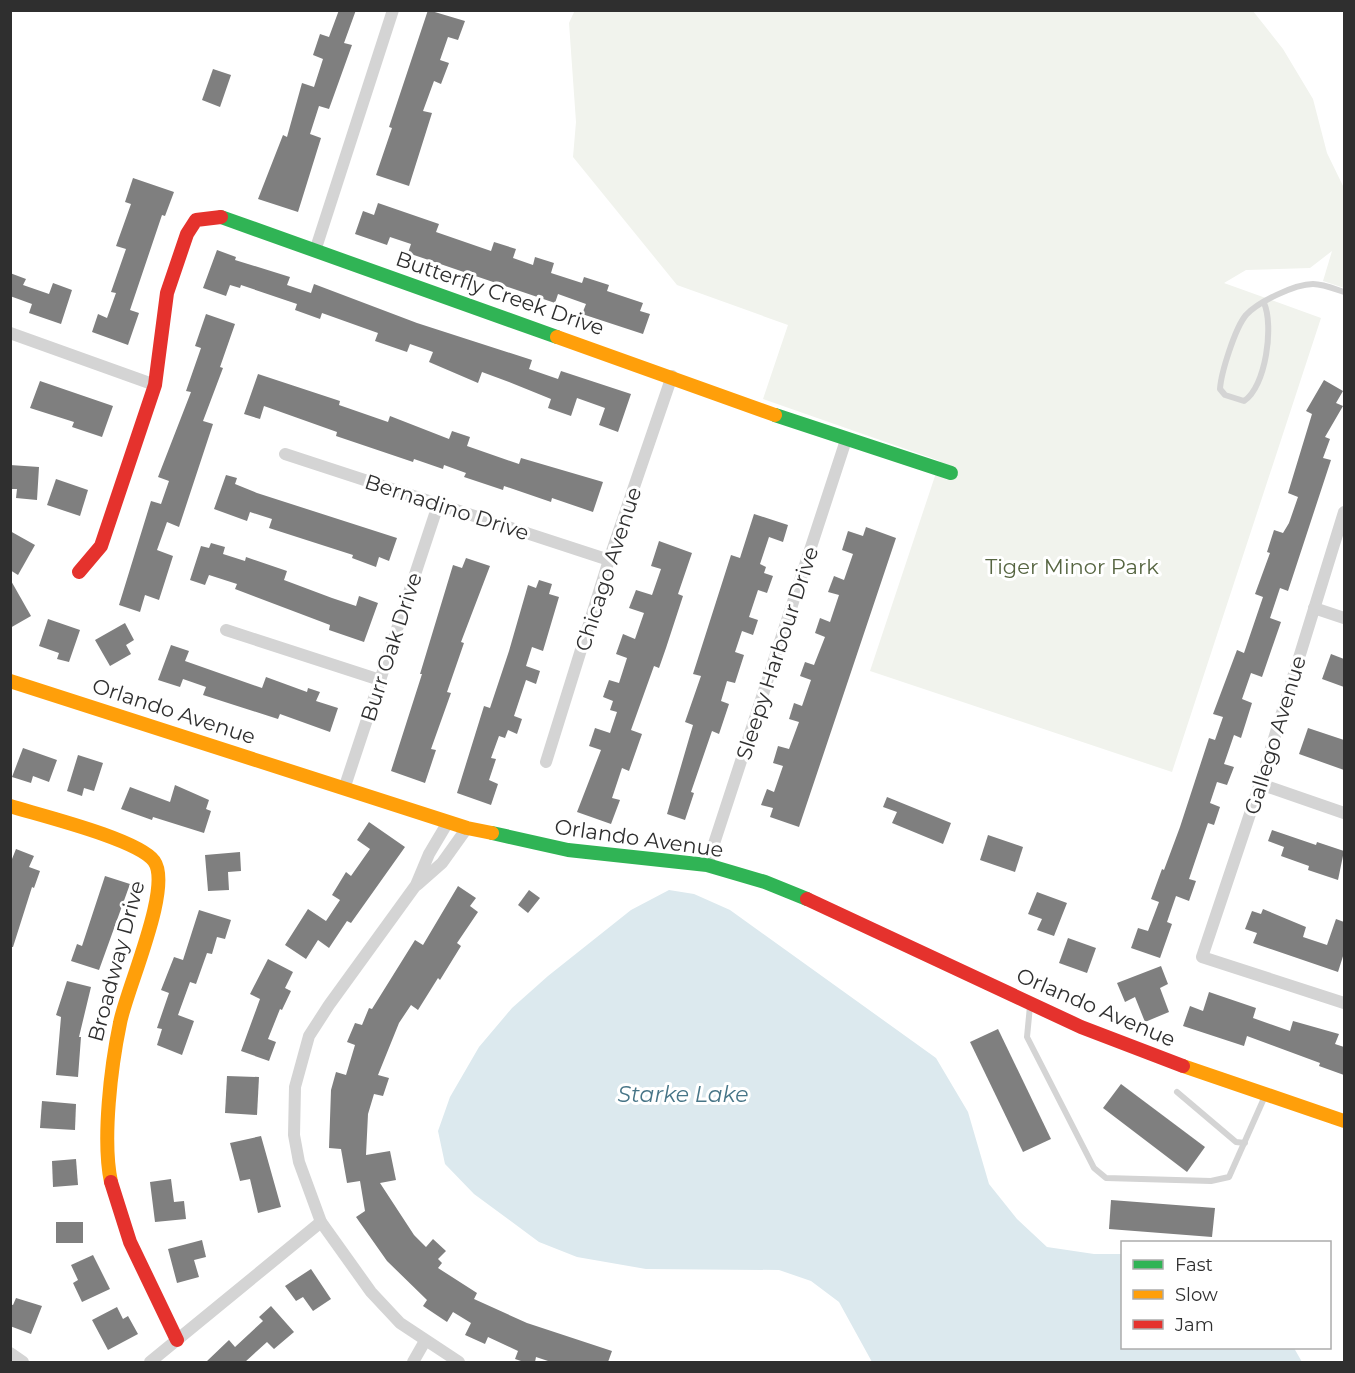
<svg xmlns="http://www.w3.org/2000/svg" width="1355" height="1373" font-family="Montserrat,sans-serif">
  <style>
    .green { fill: #f1f3ed }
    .water { fill: #dce9ee }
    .building { fill: #7f7f7f }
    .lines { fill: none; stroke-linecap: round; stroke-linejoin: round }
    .lane { stroke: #d4d4d4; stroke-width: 6 }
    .street { stroke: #d4d4d4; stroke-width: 12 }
    .fast { stroke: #30b455; stroke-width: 14 }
    .slow { stroke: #ff9f0a; stroke-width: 14 }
    .jam { stroke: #e5322d; stroke-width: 14 }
    .labels { text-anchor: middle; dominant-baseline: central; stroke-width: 6; stroke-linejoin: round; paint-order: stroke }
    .street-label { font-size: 21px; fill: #2f2f2f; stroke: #fff }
    .park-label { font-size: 21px; fill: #566541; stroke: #fff }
    .water-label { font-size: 22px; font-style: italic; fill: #477587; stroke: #fff }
  </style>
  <rect width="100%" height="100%" fill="#fff"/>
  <polygon class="green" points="575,10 1253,11 1283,49 1313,99 1327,153 1344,188 1344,288 1323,281 1332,251 1310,268 1246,270 1224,283 1321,318 1172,772 870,671 940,461 763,399 788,325 677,285 573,157 576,122 569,23"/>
  <polygon class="water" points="669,890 694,894 730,910 936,1058 968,1112 989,1184 1017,1219 1047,1247 1094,1254 1122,1254 1122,1348 1294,1348 1302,1362 872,1362 839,1302 811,1281 779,1270 646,1269 577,1257 539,1242 474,1194 445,1164 438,1131 450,1097 479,1047 512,1008 548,976 631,910"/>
  <g class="building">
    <polygon points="339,10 356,10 344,43 352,45 329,109 319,106 310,134 321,138 298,212 258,199 283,135 287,137 302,83 314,87 323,59 313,55 320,34 329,37"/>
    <polygon points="428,10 465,21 458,40 448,37 440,60 449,63 441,84 434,81 423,111 432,113 409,186 376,175 392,128 389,127"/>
    <polygon points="213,69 231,75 220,107 202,100"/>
    <polygon points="133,178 174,192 165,216 162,215 130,310 139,313 128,345 92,332 98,314 107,318 116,293 111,292 126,249 116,246 131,204 125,202"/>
    <polygon points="378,203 439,224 436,232 491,251 494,242 516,249 513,258 533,265 535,257 554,263 551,273 582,283 584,277 609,285 607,291 643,303 640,311 650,314 643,334 582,314 586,304 558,294 555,303 408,253 411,244 390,237 387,245 355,234 363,211 374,215"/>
    <polygon points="217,250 236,257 235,260 290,277 287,285 311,293 314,284 417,323 532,360 529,369 558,379 561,371 631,394 618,432 599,425 605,408 577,398 571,416 548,408 551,399 509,382 482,372 478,383 429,362 433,352 410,344 407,352 375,341 378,333 322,313 320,319 295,310 297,304 241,285 240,288 230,285 226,296 203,288"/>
    <polygon points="10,273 26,279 23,285 49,294 53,283 72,290 61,324 29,313 32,304 10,296"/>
    <polygon points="206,314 235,324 220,367 223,368 203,421 213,424 179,527 167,522 157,550 173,556 159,600 145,595 140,612 119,605 151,501 161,504 169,481 158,477 191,392 186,391 201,348 195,346"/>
    <polygon points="258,374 340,401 339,405 388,422 390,416 449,439 452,431 470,437 467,446 519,464 521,458 603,482 593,512 552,498 551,502 504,486 503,490 464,477 466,473 444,465 443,469 414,459 413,462 336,436 337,432 264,406 260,419 244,414"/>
    <polygon points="1324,380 1343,391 1336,403 1343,406 1325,437 1330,439 1323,458 1331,460 1288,591 1280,588 1270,618 1281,622 1262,677 1251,673 1242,699 1252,703 1241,738 1234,735 1224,764 1234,767 1227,785 1217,782 1210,803 1220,807 1214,825 1208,823 1189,879 1196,881 1189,901 1176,896 1167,922 1172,924 1160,958 1131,948 1138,928 1148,931 1159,902 1151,899 1162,869 1164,870 1180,827 1209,738 1215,740 1223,717 1213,714 1237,650 1244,653 1263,597 1255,594 1270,553 1267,552 1274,530 1283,533 1289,523 1298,497 1288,493 1312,414 1306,411"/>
    <polygon points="40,381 113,406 102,437 72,427 74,422 30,408"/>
    <polygon points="10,465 39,467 37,500 16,498 17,489 10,489"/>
    <polygon points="226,475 237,478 235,484 257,493 397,538 389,561 379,557 376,567 352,558 353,555 269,528 272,519 250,512 247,521 214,509"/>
    <polygon points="56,479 88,490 80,516 47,505"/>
    <polygon points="754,514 788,525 783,542 769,537 760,564 766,567 764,573 773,576 767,593 758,590 749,617 758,620 753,635 742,631 735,652 744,655 735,683 727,681 721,701 729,704 719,734 712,731 691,792 694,793 685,820 667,814 693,725 685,722 701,676 693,674 731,555 740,558"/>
    <polygon points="866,527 896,538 799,827 770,817 773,808 761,805 767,789 774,792 783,766 773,763 778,746 789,749 799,722 789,719 794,703 802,706 811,680 800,676 805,662 814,665 825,637 815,633 820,618 830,622 839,595 828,592 834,576 844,580 853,554 842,550 848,531 863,536"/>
    <polygon points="10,531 35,545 18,575 10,570"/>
    <polygon points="659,541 692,553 678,594 683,596 666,648 659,668 654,666 631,730 642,734 629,771 622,768 612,798 620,800 611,824 577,812 601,750 589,746 595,728 610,733 617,712 610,710 613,701 603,697 609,680 619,683 627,658 616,654 623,634 635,639 644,613 629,608 636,590 652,595 661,569 651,566"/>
    <polygon points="211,543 225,547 223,554 245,561 246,557 287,571 284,580 332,598 356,606 359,596 378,603 364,642 329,630 330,625 235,589 237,584 209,575 205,585 190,580 201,546 209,548"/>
    <polygon points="466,558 490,566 461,642 464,643 447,692 451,693 431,749 436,750 425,783 391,771 422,674 420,674 453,565 462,568"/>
    <polygon points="10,579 31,616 10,628"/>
    <polygon points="539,580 552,584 549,594 559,597 543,651 532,647 526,666 540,671 536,684 526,680 514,716 522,719 517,734 508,730 505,738 499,736 491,758 496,759 489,780 498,784 491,805 457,793 484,706 490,708 509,651 528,585 536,588"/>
    <polygon points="48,619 80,630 69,662 57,659 59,653 39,646"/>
    <polygon points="125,623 134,640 126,645 131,654 110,666 95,640"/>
    <polygon points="171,645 189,651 185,661 262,688 266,677 307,692 308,688 320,692 316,701 338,708 330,732 280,714 278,719 203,695 206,687 183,679 180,687 158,680"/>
    <polygon points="1331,654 1344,659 1344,687 1322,679"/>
    <polygon points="1308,728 1344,740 1344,770 1299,754"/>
    <polygon points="23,748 57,760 49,782 33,776 31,783 12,777"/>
    <polygon points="78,755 103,763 94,791 84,788 82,796 67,791"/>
    <polygon points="175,785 209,800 206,809 211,811 204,833 153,817 152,820 121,809 130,787 170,802"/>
    <polygon points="887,797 951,823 943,844 892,823 897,812 883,807"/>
    <polygon points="369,822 405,847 351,923 347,921 329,948 318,940 306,959 285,945 308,909 326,921 340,900 332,895 346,872 351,876 370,849 357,840"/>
    <polygon points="1272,830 1316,845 1317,842 1344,851 1338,880 1308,870 1309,866 1281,856 1284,847 1268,841"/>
    <polygon points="988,835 1023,847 1015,872 980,860"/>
    <polygon points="16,849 34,856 29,867 40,871 34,888 32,887 13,947 10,947 10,864"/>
    <polygon points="240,852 241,871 228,872 229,890 208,891 205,855"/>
    <polygon points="105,876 130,884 99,970 71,961 77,944 82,946"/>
    <polygon points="458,886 476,898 470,906 478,912 457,943 461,946 440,980 438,978 418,1010 411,1005 399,1023 378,1075 389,1078 383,1096 374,1094 368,1114 366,1155 390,1151 396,1180 380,1183 414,1235 426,1247 433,1239 446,1251 438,1259 442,1263 438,1268 477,1293 474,1299 527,1323 612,1351 608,1362 551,1362 536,1357 535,1362 524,1362 515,1359 518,1351 488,1337 485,1344 465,1335 471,1323 453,1312 447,1322 423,1306 427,1300 387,1261 356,1217 365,1211 360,1181 347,1183 341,1149 329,1148 331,1090 336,1072 346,1075 355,1045 347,1042 355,1023 362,1025 369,1008 372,1009 415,940 423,945"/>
    <polygon points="529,890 540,898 528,913 518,905"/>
    <polygon points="1037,892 1067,903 1054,936 1037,930 1042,919 1028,914"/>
    <polygon points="1263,909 1306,927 1303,937 1327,945 1336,919 1344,922 1344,953 1338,972 1253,943 1257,933 1245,929 1252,911 1261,914"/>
    <polygon points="199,910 231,920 225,939 217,937 212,954 207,953 196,984 190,982 178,1015 194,1021 182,1055 157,1045 162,1029 157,1028 169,993 161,990 174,957 183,960"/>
    <polygon points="1068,938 1096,948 1087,973 1059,963"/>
    <polygon points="268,959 293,972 285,988 291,991 282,1010 280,1009 268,1039 276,1042 269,1061 241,1051 260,999 250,994"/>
    <polygon points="1161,966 1168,984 1160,988 1169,1012 1145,1022 1135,997 1125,1002 1117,983"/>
    <polygon points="67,981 91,987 79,1037 81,1037 78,1077 56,1075 61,1017 56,1015"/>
    <polygon points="1209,992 1256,1008 1253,1018 1290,1031 1293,1021 1339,1034 1335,1044 1344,1047 1344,1075 1319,1066 1320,1063 1247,1036 1244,1046 1183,1026 1190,1006 1203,1011"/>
    <polygon points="998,1029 1051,1139 1023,1152 970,1042"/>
    <polygon points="227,1076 259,1077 257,1115 225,1113"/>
    <polygon points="1121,1084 1205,1147 1187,1172 1103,1108"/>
    <polygon points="42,1101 76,1104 75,1130 40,1128"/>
    <polygon points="261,1136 281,1207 258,1213 250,1179 240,1181 230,1143"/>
    <polygon points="76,1159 78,1185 53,1187 52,1161"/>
    <polygon points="171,1179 174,1202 184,1201 186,1219 155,1222 150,1182"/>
    <polygon points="1111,1200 1215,1208 1212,1237 1109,1229"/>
    <rect x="56" y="1222" width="27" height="21"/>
    <polygon points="202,1240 206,1257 194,1260 199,1277 177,1283 168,1249"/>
    <polygon points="93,1255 110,1289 82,1302 73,1283 78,1280 71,1265"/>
    <polygon points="311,1269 331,1299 313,1311 303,1297 296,1301 285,1286"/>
    <polygon points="16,1298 42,1306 31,1334 10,1326 10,1304 13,1305"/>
    <polygon points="271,1306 294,1332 274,1349 267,1342 245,1362 206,1362 229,1340 235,1347 263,1321 259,1317"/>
    <polygon points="117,1307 123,1319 128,1316 138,1334 108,1350 92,1320"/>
  </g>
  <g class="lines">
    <g class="lane">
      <path d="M1264,303C1274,325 1266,387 1244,401L1225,395L1220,389C1221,373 1235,328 1246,315C1258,302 1295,284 1313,284C1323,284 1335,289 1344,292"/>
      <polyline points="1030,1006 1027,1037 1094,1168 1106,1178 1211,1181 1229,1177 1265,1096"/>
      <polyline points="1177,1092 1236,1142 1245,1143"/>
    </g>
    <g class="street">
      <polyline points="315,251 393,10"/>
      <polyline points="10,333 155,385"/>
      <polyline points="285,454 609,560"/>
      <polyline points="1344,512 1260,784 1202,957 1344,1003"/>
      <polyline points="1314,608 1344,618"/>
      <polyline points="226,630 380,680"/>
      <polyline points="546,762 609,560 672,376"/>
      <polyline points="1260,784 1344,813"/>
      <polyline points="344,789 438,505"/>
      <polyline points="448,822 429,854 416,885 329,1005 309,1036 295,1087 294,1135 299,1162 321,1222 371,1292 400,1323 459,1362"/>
      <polyline points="707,865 846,440"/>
      <polyline points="417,885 442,863 467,828"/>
      <polyline points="10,1353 23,1362"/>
      <polyline points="150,1362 321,1222"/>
      <polyline points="413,1362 425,1341"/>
    </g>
    <g class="fast">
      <polyline points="221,217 557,337"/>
      <polyline points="775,415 951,473"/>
      <polyline points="492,833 568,850 707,865 765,882 807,899"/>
    </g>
    <g class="slow">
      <polyline points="557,337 775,415"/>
      <polyline points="10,681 467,828 492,833"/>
      <path d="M10,806C39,815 138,839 154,861C173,887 126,990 120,1023C111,1066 102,1140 111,1182"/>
      <polyline points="1183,1066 1344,1121"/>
    </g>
    <g class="jam">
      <polyline points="79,572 101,546 155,385 167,293 187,234 196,220 221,217"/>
      <polyline points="807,899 1081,1027 1183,1066"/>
      <polyline points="111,1182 130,1242 177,1340"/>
    </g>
  </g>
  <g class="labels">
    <g class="street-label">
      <text transform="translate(500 293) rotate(19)">Butterfly Creek Drive</text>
      <text transform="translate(447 507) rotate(18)">Bernadino Drive</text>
      <text transform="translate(608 569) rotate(-72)">Chicago Avenue</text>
      <text transform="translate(391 647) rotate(-72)">Burr Oak Drive</text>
      <text transform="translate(777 653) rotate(-72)">Sleepy Harbour Drive</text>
      <text transform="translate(174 711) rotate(18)">Orlando Avenue</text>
      <text transform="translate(1275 735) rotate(-73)">Gallego Avenue</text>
      <text transform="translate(639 838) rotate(8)">Orlando Avenue</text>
      <text transform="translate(116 961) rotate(-75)">Broadway Drive</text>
      <text transform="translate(1096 1007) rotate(23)">Orlando Avenue</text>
    </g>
    <g class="park-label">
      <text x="1072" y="566">Tiger Minor Park</text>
    </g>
    <g class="water-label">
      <text x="683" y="1094">Starke Lake</text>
    </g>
  </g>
  <rect width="1355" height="1373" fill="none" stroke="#2f2f2f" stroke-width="24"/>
  <rect x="1121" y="1241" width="210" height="108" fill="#ffffff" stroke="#acacac" stroke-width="1.5"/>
  <rect x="1133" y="1260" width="30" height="9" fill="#30b455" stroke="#acacac" stroke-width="1.5"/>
  <text x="1175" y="1271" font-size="18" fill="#2f2f2f">Fast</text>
  <rect x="1133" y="1290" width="30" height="9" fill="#ff9f0a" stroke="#acacac" stroke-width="1.5"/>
  <text x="1175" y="1301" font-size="18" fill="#2f2f2f">Slow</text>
  <rect x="1133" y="1320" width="30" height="9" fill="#e5322d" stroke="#acacac" stroke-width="1.5"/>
  <text x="1175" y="1331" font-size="18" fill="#2f2f2f">Jam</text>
</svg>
